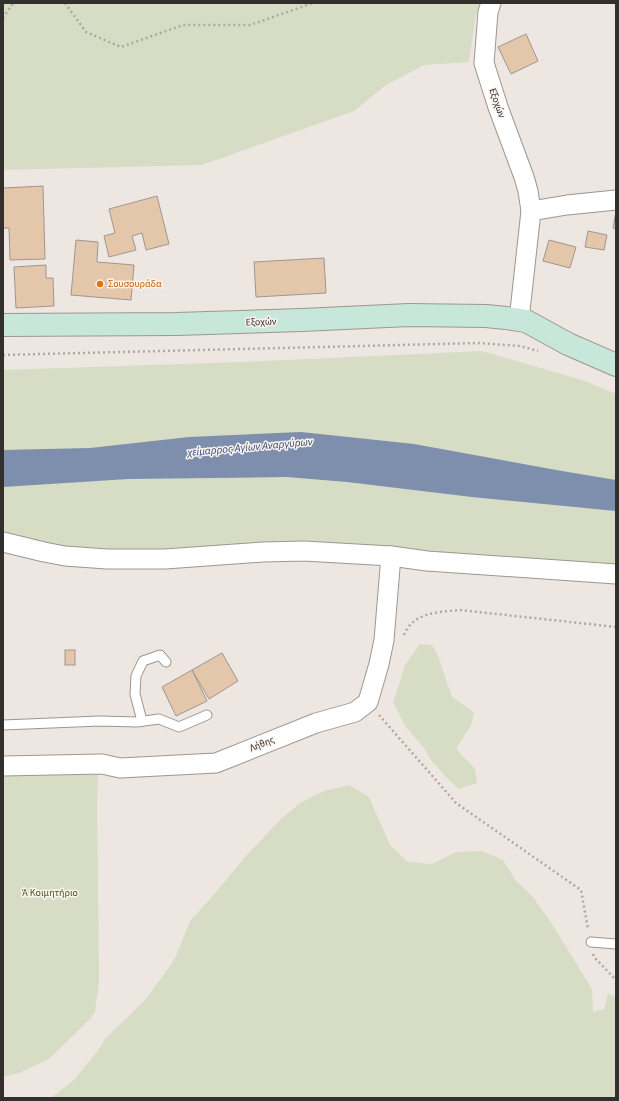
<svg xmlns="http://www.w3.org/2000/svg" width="619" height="1101" font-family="'Source Sans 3',sans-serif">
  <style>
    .green { fill: #d6ddc4 }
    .water { fill: #7e8ead }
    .building { fill: #e4c6ab; stroke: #9d9791 }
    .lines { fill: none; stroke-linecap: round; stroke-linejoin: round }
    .lane-casing { stroke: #9d9690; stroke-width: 11 }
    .street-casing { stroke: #9d9690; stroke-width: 21 }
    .secondary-casing { stroke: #9d9690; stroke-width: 24 }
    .path { stroke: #aea8a4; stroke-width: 2.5; stroke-dasharray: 2 3; stroke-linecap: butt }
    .lane { stroke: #fff; stroke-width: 9 }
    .street { stroke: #fff; stroke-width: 19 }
    .secondary { stroke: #c6e7da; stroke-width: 22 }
    .food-dot { fill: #e8710a; stroke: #fbf4ee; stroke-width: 1.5 }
    .labels { text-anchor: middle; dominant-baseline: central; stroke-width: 3; stroke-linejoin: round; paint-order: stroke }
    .street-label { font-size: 10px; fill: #322f2d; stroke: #fbf4ee }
    .food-label { font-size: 10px; fill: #c56008; stroke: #fbf4ee; text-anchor: start }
    .park-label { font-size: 10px; fill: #48541d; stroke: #fbf4ee }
    .water-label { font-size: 11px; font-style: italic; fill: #324774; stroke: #fbf4ee }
  </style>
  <rect width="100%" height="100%" fill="#eee6e1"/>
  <g class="green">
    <polygon points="3,3 480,3 475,19 469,62 424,65 386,85 354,111 202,165 3,170"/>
    <polygon points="482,351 585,381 616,394 616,568 195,551 74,549 3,536 3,370 241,362"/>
    <polygon points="420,644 432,645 438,656 452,697 474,712 471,725 456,749 475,769 477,783 459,789 449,780 431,760 424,748 406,727 393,703 405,665"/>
    <polygon points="98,768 97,805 99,981 95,1012 89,1020 49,1059 19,1073 3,1077 3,770"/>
    <polygon points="349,785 369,797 390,845 408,862 432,864 456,852 481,851 503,860 516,881 532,896 550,921 592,989 593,1012 604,1009 608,994 616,997 616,1098 51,1098 74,1080 99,1049 105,1039 146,999 170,966 176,956 190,921 211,898 245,857 281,819 300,803 324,791"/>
  </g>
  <polygon class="water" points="301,432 414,444 562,471 616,480 616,511 472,497 347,482 287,477 128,479 3,487 3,450 90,448 189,437"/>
  <g class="building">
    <polygon points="526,34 538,61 511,74 498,47"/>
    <polygon points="43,186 45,259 10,260 9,228 3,228 3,188"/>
    <polygon points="157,196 169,244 146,250 142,233 132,236 136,250 109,257 104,236 115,233 109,209"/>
    <polygon points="616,211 616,229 613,228"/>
    <polygon points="588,231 607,235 604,250 585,247"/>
    <polygon points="76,240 98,242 97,262 134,265 131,300 71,295"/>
    <polygon points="549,240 576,247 570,268 543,261"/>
    <polygon points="324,258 326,293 256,297 254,262"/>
    <polygon points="46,265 46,278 53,278 54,306 16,308 14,267"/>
    <rect x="65" y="650" width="10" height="15"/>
    <polygon points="222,653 238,681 209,699 192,670"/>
    <polygon points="192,670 207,701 176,716 162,687"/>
  </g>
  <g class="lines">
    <g class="lane-casing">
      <g id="lane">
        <polyline points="142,721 135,694 136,676 143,661 160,655 166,662"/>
        <polyline points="3,725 100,721 137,722 159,719 179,727 207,715"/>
        <polyline points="591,942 616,944"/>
      </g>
    </g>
    <g class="street-casing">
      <g id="street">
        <polyline points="491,3 488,12 484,63 498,107 524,177 528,191 531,211 519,320"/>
        <polyline points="531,211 567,205 616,200"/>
        <polyline points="3,542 44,552 65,556 107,559 165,559 263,552 304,551 391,556 427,561 616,574"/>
        <polyline points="3,766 102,764 120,768 216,763 316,723 355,712 368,702 379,664 384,640 391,556"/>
      </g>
    </g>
    <g class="secondary-casing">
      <polyline id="secondary" points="3,325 176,324 302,320 409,315 486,316 506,318 526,321 568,344 616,365"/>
    </g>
    <g class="path">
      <polyline points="65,3 86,32 121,47 183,25 250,25 313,3"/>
      <polyline points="3,18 11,6 14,3"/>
      <polyline points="3,355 479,343 520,346 538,351"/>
      <path d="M404,635C413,612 439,612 460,610L616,627"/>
      <polyline points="379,715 456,803 581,890 588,929"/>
      <polyline points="593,954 594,957 616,980"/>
    </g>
    <use href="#lane" class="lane"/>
    <use href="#street" class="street"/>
    <use href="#secondary" class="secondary"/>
  </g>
  <circle class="food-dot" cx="100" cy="284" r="4"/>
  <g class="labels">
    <g class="street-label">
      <text transform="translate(497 103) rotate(71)">Εξοχών</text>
      <text transform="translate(261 322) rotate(-2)">Εξοχών</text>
      <text transform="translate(262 744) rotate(-22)">Λήθης</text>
    </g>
    <g class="food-label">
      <text x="108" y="284">Σουσουράδα</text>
    </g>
    <g class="park-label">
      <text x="50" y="893">Ά Κοιμητήριο</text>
    </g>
    <g class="water-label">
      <text transform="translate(250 447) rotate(-5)">χείμαρρος Αγίων Αναργύρων</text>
    </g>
  </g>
  <rect width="619" height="1101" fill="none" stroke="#322f2d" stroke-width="8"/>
</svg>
